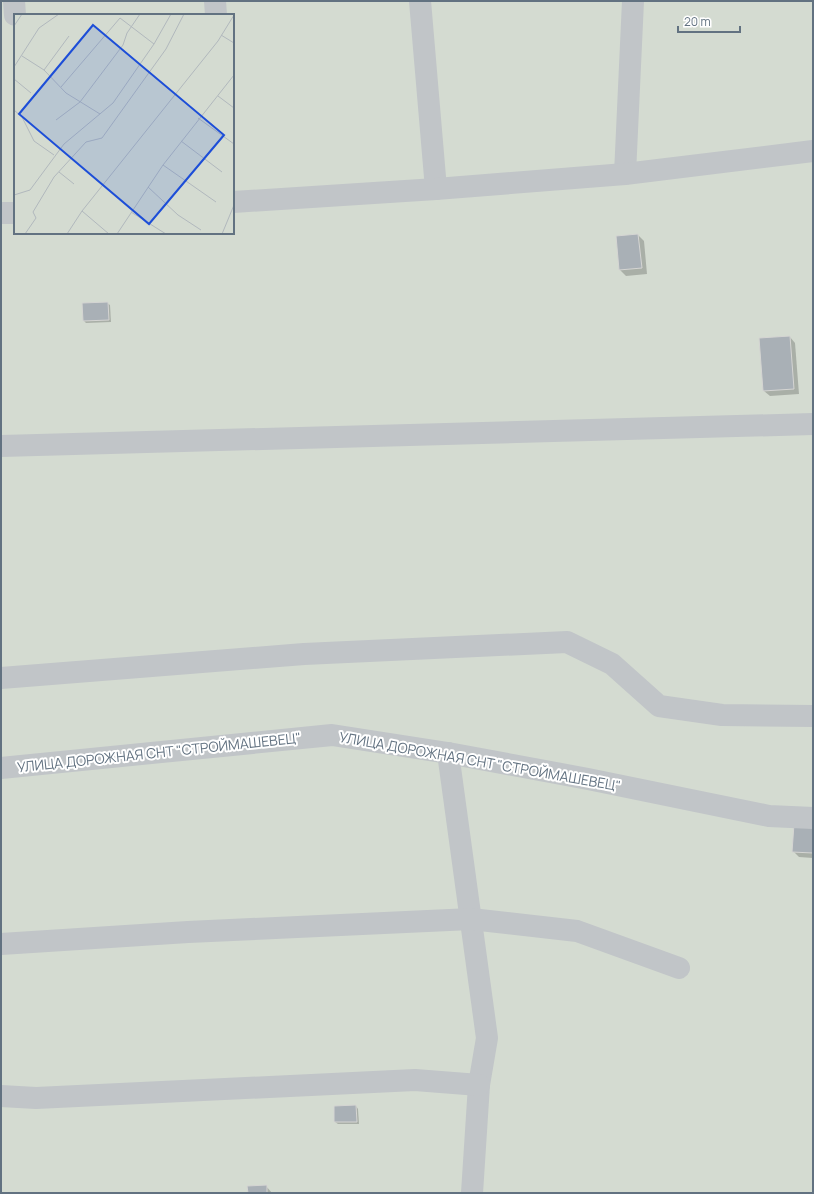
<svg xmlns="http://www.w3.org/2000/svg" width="814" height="1194" font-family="Manrope,sans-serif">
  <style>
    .green { fill: #d4dbd1; fill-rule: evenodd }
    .shadow { fill: #0003 }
    .building { fill: #a9b0b6; stroke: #d5d5d3 }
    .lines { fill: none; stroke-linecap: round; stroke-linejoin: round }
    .minor { stroke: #c1c5c8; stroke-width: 22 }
    .labels { text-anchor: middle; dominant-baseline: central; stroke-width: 4; stroke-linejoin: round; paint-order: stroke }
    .street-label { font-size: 14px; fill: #627281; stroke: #fff }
    .inset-road { fill: none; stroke: #b1b8bd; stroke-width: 1 }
    .view { fill: #1d4ed8; fill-opacity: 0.15; stroke: #1d4ed8; stroke-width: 2 }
    .inset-edge { fill: none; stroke: #627281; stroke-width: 2 }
  </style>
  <rect width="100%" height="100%" fill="#f4f4f0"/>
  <path class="green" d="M1,1H813V1193H1ZM15,15H233V233H15Z"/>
  <g class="shadow">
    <polygon points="638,235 644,241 647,274 626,276 620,270 617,237"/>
    <polygon points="107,303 110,305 111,322 86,323 84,321"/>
    <polygon points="790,337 795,343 799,394 770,396 764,391"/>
    <polygon points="813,826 813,858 799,857 793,851"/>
    <polygon points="356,1106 358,1109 359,1124 338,1124 335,1122"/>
    <polygon points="266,1186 272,1193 249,1193"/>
  </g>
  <g class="building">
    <polygon points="638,234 642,268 619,270 616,236"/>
    <polygon points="108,302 109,320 83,321 82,303"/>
    <polygon points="790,336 794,389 763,391 759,338"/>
    <polygon points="794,824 813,825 813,853 792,852"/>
    <polygon points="356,1105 357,1122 334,1122 334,1106"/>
    <polygon points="267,1185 267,1193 248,1193 247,1186"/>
  </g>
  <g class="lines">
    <g class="minor">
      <polyline points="14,1 15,15"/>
      <polyline points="215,1 216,15"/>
      <polyline points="420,1 436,189"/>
      <polyline points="625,174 633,1"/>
      <polyline points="233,202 436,189 625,174 813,151"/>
      <polyline points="1,213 15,213"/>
      <polyline points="1,446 813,424"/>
      <polyline points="1,678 304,654 567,642 612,664 659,706 722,715 813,716"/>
      <polyline points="448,753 487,1038 479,1085 472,1193"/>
      <polyline points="1,768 332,735 448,753 588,779 769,816 813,818"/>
      <polyline points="1,944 188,932 471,919 577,931 679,968"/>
      <polyline points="1,1096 36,1098 415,1080 479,1085"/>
    </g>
  </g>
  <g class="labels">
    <g class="street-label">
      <text transform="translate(159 752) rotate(-6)">УЛИЦА ДОРОЖНАЯ СНТ "СТРОЙМАШЕВЕЦ"</text>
      <text transform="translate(480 761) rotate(10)">УЛИЦА ДОРОЖНАЯ СНТ "СТРОЙМАШЕВЕЦ"</text>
    </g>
  </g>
  <g transform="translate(14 14)">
    <rect width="220" height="220" fill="#f4f4f0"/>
    <path d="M0,0H220V220H0Z" fill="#d4dbd1"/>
    <path class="inset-road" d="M0,12L8,0M207,21L220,29M8,42L30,56L55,22M0,53L25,14L45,0M30,56L52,79L86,100M0,65L17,79M47,73L106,4L140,30M204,82L220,94M0,96L8,103L20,127L40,141M184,104L220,130M42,106L66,88L109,31L113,19L126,0M167,127L208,158M149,151L202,188M45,158L60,170M134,173L164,201L187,216M0,181L16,176L50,130L99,89L140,30L157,0M68,197L95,220M117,198L152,220M11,220L22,204L19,198L40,163L72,128L88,124L152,35L170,0M53,220L68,197L204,27L220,1M103,220L149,151L220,61M208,220L220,191"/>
    <path class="view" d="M79,11L210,121L135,210L5,100Z"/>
    <rect width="220" height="220" class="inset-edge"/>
  </g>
  <rect width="814" height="1194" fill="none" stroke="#627281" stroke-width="4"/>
  <path d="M678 26v6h62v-6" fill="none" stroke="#627281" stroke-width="2"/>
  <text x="684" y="26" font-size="12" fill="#627281" stroke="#ffffff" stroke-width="3" paint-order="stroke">20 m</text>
</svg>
